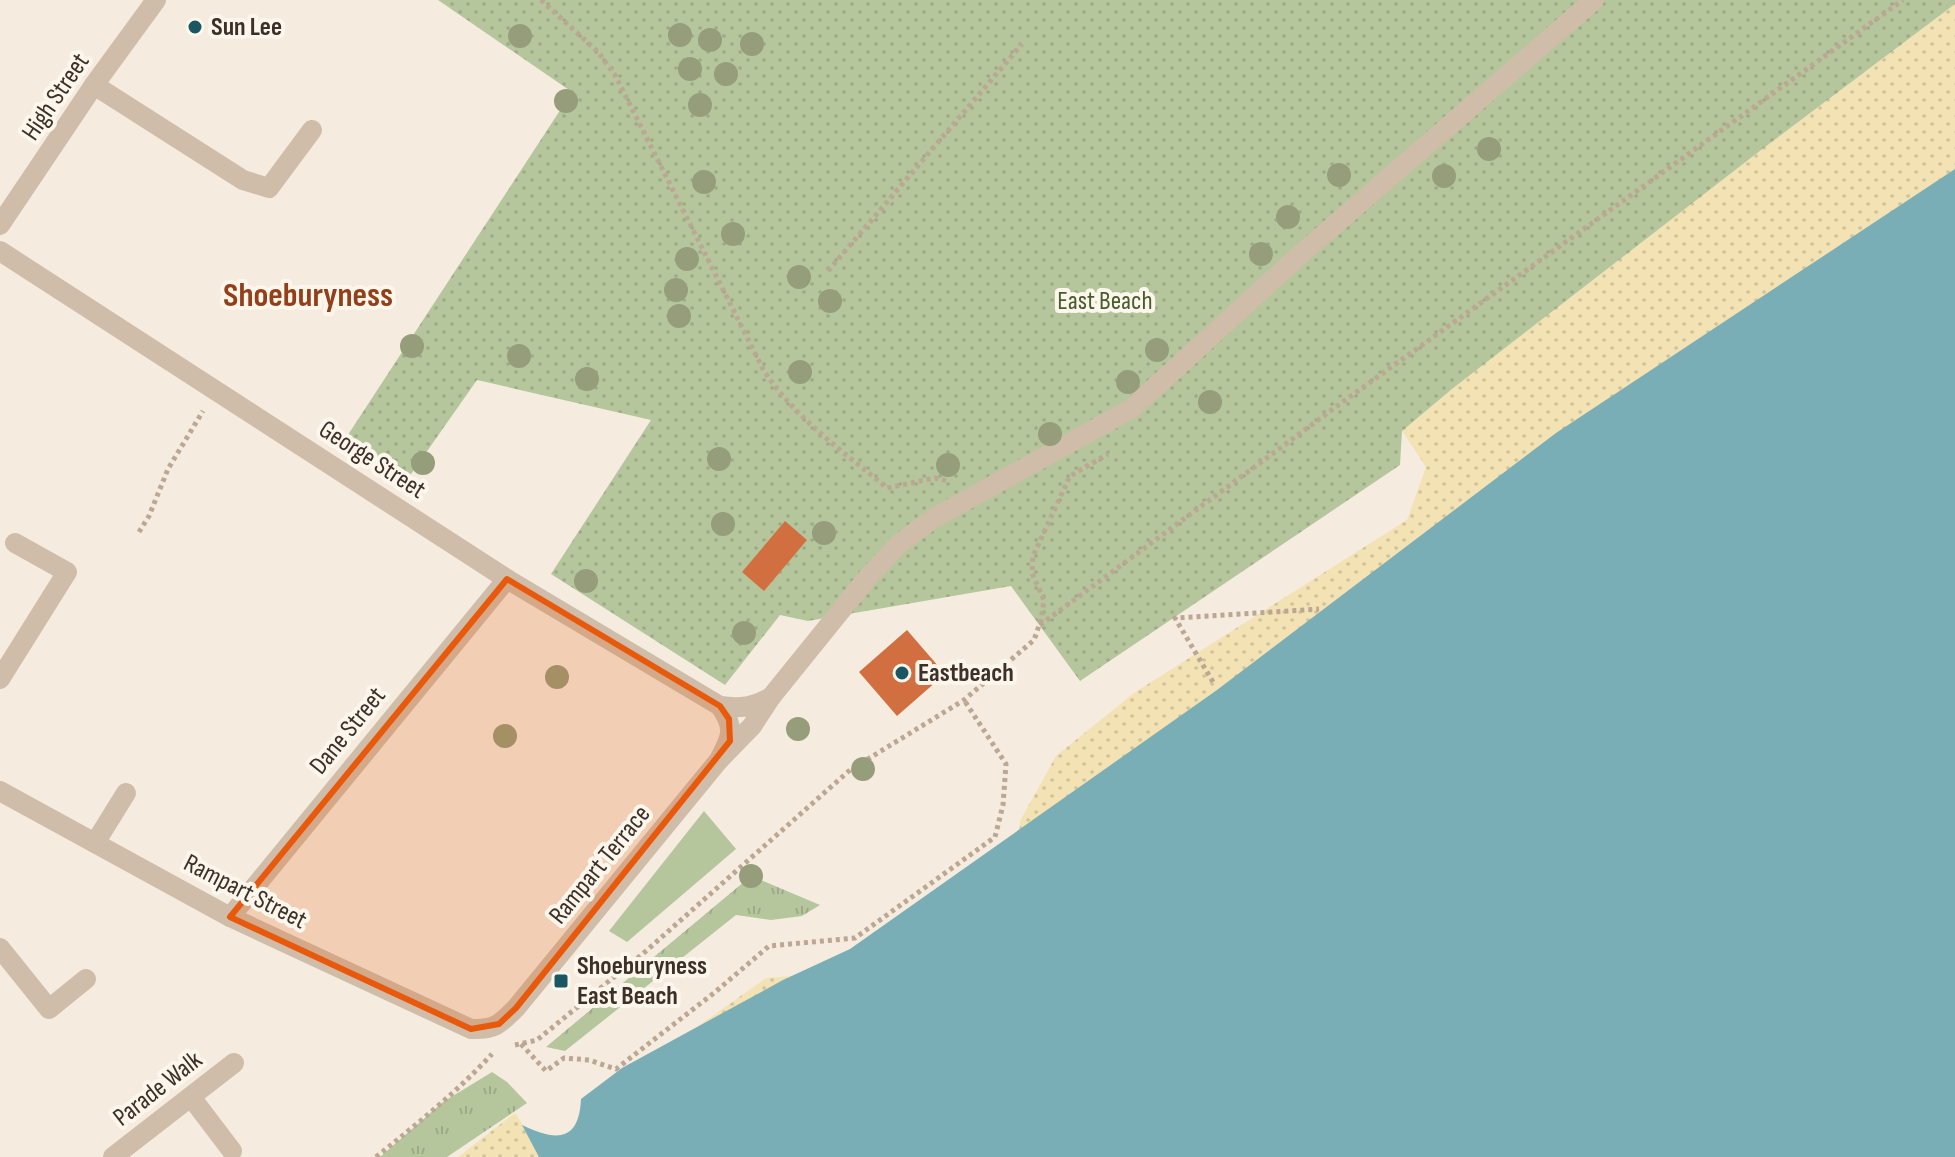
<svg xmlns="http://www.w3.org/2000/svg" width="1955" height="1157" font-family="'Sofia Sans Condensed',sans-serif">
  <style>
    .grass { fill: url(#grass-tufts) }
    .sand { fill: url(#sand-dots) }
    .park { fill: url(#park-dots) }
    .garden { fill: #b5c69c }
    .water { fill: #7aaeb6 }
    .building { fill: #d26f40 }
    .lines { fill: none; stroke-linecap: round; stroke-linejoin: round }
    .path { stroke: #bba793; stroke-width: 5; stroke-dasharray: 4 4; stroke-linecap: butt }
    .minor { stroke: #cfbda9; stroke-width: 20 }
    .tree { fill: #959d7b }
    .marked { fill: #e8590c; fill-opacity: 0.2; stroke: #e8590c; stroke-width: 6; stroke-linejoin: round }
    .poi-dot { fill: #1a5762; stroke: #fcf6ec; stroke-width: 3 }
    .labels { text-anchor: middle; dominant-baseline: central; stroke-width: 8; stroke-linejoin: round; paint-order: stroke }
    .poi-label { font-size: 26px; font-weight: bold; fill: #3c3029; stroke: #fcf6ec; text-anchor: start }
    .street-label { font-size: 26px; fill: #3c3029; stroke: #fcf6ec }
    .park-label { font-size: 26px; fill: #465d2a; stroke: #fcf6ec }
    .district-label { font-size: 34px; font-weight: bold; fill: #93401a; stroke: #fcf6ec }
  </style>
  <defs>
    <pattern id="grass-tufts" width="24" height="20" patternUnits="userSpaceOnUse" patternTransform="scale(2)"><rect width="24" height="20" fill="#b5c69c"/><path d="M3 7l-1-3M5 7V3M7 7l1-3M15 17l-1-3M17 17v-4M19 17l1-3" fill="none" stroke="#9daa86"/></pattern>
    <pattern id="sand-dots" width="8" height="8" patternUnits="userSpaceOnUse" patternTransform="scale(2)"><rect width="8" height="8" fill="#f3e2b3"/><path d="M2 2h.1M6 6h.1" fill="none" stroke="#d1c29a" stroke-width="1.8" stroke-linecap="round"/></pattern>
    <pattern id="park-dots" width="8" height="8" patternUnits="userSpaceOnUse" patternTransform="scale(2)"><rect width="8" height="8" fill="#b5c69c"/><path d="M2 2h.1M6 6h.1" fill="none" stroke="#9daa86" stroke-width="1.8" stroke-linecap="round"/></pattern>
  </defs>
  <rect width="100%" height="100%" fill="#f5ecdf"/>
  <g class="grass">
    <polygon points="751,876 820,905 802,916 771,920 736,915 565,1051 546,1047"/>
    <polygon points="492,1072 507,1082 527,1103 447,1157 380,1157 443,1102"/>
  </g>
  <polygon class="sand" points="1955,4 1955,301 814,1157 458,1157 515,1113 543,1156 602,1125 607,1091 766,978 868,971 1017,873 1020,821 1056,756 1134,693 1407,520 1426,467 1402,431 1452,389 1765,147"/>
  <polygon class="park" points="438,0 1955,0 1955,4 1765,147 1452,389 1402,431 1400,465 1080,681 1011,586 808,621 780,615 725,685 551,574 651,420 477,380 404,484 342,444 572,92"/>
  <polygon class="garden" points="704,811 736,849 627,942 609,931"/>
  <path class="water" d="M1955,169V1157H539L522,1125C555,1141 579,1143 581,1099L622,1068L783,980L850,949L1217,690L1556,433Z"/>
  <g class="building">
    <polygon points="785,521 807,540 764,591 742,572"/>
    <polygon points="907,630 945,674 897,716 859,672"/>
  </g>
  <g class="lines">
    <g class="path">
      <path d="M541,0L598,52L615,75L763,369C794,418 843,451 887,488L935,478L948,481"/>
      <polyline points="828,271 1022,44"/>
      <polyline points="139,532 149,516 168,469 203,411"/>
      <polyline points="1040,625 1344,401 1903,0"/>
      <polyline points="1213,682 1175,618 1319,609"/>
      <polyline points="521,1044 546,1071 564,1058 589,1060 616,1069 714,993 769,946 855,938 995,837 1003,805 1006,764 964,700"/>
      <polyline points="515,1045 537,1040 646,951 850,770 964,700 1034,640 1041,620 1044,600 1032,573 1033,556 1070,476 1108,454"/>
      <path d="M376,1157C417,1124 457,1092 492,1054"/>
    </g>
    <g class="minor">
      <polyline points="94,85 243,180 269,188 312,130"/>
      <polyline points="0,225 94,85 156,0"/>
      <path d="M0,251L507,579L720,706C741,709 753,707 771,697L752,726L719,760"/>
      <polyline points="0,679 67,572 15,543"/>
      <polyline points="771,697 868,577 900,543 934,518 1131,409 1302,253 1594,0"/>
      <path d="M0,791L230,917L471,1029C495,1030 500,1024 516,1008L719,760C731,738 736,728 720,706"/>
      <polyline points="95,843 126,793"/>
      <polyline points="230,917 507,579"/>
      <polyline points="0,948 49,1009 86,979"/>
      <polyline points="191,1097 232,1151"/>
      <polyline points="113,1157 234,1063"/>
    </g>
  </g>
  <g class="tree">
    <circle cx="680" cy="35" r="12"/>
    <circle cx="520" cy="36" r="12"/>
    <circle cx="710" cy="40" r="12"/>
    <circle cx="752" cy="44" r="12"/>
    <circle cx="690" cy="69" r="12"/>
    <circle cx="726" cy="74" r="12"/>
    <circle cx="566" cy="101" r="12"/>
    <circle cx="700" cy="105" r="12"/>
    <circle cx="1489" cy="149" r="12"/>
    <circle cx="1339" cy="175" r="12"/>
    <circle cx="1444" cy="176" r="12"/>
    <circle cx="704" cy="182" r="12"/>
    <circle cx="1288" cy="217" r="12"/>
    <circle cx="733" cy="234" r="12"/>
    <circle cx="1261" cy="254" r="12"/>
    <circle cx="687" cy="259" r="12"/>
    <circle cx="799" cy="277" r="12"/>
    <circle cx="676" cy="290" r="12"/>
    <circle cx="830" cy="301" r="12"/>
    <circle cx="679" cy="316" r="12"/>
    <circle cx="412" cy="346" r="12"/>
    <circle cx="1157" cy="350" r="12"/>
    <circle cx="519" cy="356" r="12"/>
    <circle cx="800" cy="372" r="12"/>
    <circle cx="587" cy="379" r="12"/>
    <circle cx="1128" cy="382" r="12"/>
    <circle cx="1210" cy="402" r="12"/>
    <circle cx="1050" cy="434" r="12"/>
    <circle cx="719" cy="459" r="12"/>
    <circle cx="423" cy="463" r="12"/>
    <circle cx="948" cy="465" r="12"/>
    <circle cx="723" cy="524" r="12"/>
    <circle cx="824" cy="533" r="12"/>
    <circle cx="586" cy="581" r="12"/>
    <circle cx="744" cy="633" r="12"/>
    <circle cx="557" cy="677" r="12"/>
    <circle cx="798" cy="729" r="12"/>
    <circle cx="505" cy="736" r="12"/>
    <circle cx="863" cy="769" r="12"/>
    <circle cx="751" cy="876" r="12"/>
  </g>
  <path class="marked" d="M507,579L720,706L729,719L730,741L516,1008L499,1024L471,1029L230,917Z"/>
  <g class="poi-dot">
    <circle cx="195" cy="27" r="8"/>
    <circle cx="902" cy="673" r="8"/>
    <rect x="553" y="973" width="16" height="16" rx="4"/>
  </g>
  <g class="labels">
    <g class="poi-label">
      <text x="211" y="27">Sun Lee</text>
      <text x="918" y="673">Eastbeach</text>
      <text x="577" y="966">Shoeburyness<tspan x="577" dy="30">East Beach</tspan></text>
    </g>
    <g class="street-label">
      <text transform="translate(56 97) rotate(-56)">High Street</text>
      <text transform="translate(372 460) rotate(33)">George Street</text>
      <text transform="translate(348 731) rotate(-51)">Dane Street</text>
      <text transform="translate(600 865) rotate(-51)">Rampart Terrace</text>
      <text transform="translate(245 892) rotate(27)">Rampart Street</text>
      <text transform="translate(158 1089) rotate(-38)">Parade Walk</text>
    </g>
    <g class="park-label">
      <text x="1105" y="301">East Beach</text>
    </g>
    <g class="district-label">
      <text x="308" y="295">Shoeburyness</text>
    </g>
  </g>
</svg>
